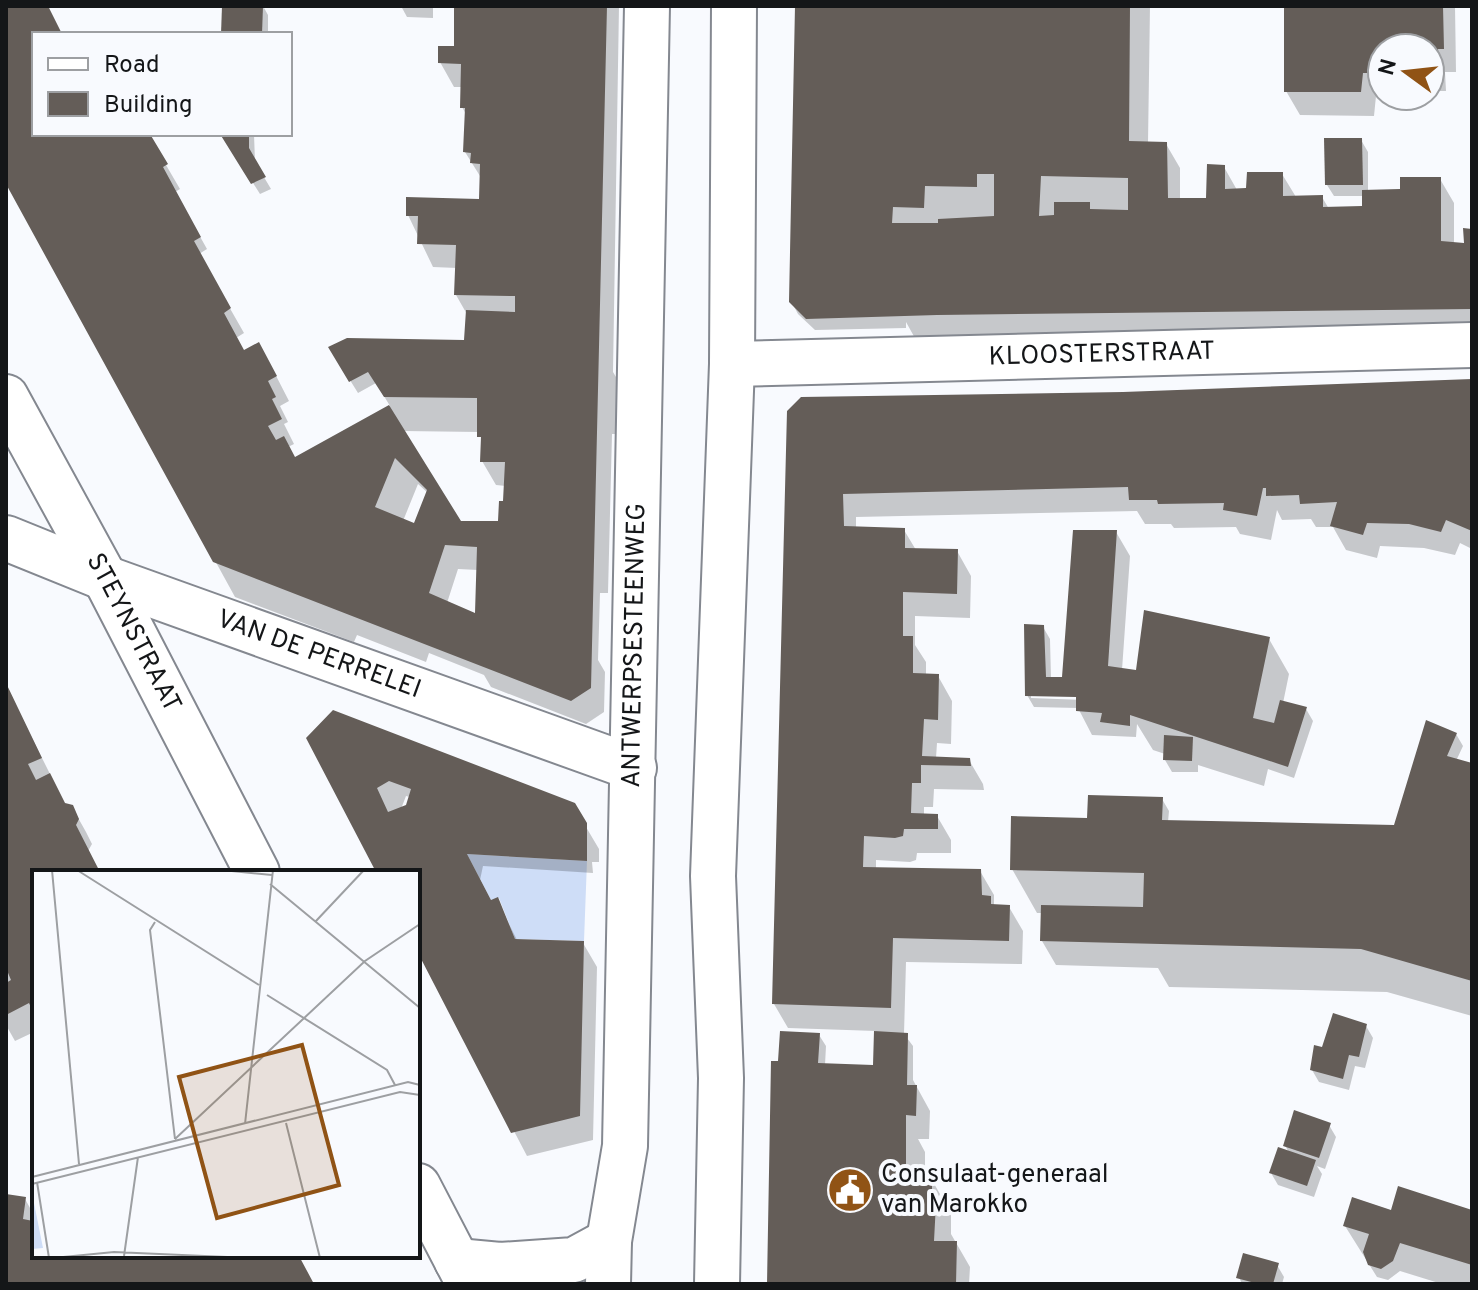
<svg xmlns="http://www.w3.org/2000/svg" width="1478" height="1290" font-family="Overpass,sans-serif">
  <style>
    .green { fill: #ceddf7 }
    .shadow { fill: #0003; fill-rule: evenodd }
    .building { fill: #645d58; fill-rule: evenodd }
    .lines { fill: none; stroke-linecap: round; stroke-linejoin: round }
    .minor-casing { stroke: #848890; stroke-width: 48 }
    .minor { stroke: #fff; stroke-width: 44 }
    .labels { text-anchor: middle; dominant-baseline: central; stroke-width: 8; stroke-linejoin: round; paint-order: stroke }
    .street-label { font-size: 26px; fill: #141618; stroke: #f8fafe }
    .poi-label { font-size: 26px; fill: #141618; stroke: #f8fafe; text-anchor: start }
    .inset-road { fill: none; stroke: #9d9fa2; stroke-width: 2 }
    .view { fill: #905315; fill-opacity: 0.15; stroke: #905315; stroke-width: 4 }
    .inset-edge { fill: none; stroke: #141618; stroke-width: 4 }
  </style>
  <rect width="100%" height="100%" fill="#f8fafe"/>
  <polygon class="green" points="467,854 587,861 584,941 515,939 499,898 491,900"/>
  <g class="shadow">
    <path d="M6,6H48L62,34H34V134H146L166,165L180,189L175,192L207,249L199,254L244,333L236,338L244,353L272,368L289,401L280,406L288,422L284,424L294,444L288,447L295,460L390,406L376,383L358,393L330,348L468,343V316L456,295L457,268L433,267L408,215L481,201L480,176L465,152L467,116L462,107V87H454L440,62L456,48L472,6H619L613,372L619,382L618,434H612L608,593H600L598,660L605,672L604,712L586,724L491,687L484,675L429,653L426,662L357,635L354,642L235,597L6,180ZM402,431L479,432L483,443L482,461L496,485L506,486L500,523H459ZM418,484L428,493L415,525L403,521ZM458,569L478,570L477,620L447,603Z"/>
    <polygon points="224,6 263,6 268,15 268,34 223,34"/>
    <polygon points="401,6 433,6 433,18 407,17"/>
    <polygon points="797,6 1150,6 1148,143 1166,144 1180,168 1180,200 1208,200 1224,167 1237,190 1248,190 1282,174 1296,197 1322,197 1329,209 1364,208 1364,196 1334,196 1327,185 1361,140 1368,152 1368,192 1402,191 1440,179 1454,203 1454,244 1466,245 1472,231 1472,321 1455,322 1455,334 916,340 906,322 906,328 815,330 798,314 791,301"/>
    <polygon points="1286,6 1455,6 1456,72 1445,72 1446,91 1430,91 1430,48 1382,48 1382,96 1413,97 1376,96 1374,116 1300,115 1286,91"/>
    <polygon points="222,134 254,134 255,162 271,189 260,194"/>
    <polygon points="1472,381 1472,549 1460,543 1455,555 1424,548 1380,546 1377,558 1346,550 1333,527 1316,527 1311,519 1282,520 1277,510 1271,540 1240,534 1236,527 1174,528 1171,524 1145,524 1137,511 856,517 856,529 904,530 916,550 957,551 971,576 970,618 915,616 915,645 926,662 926,676 938,676 952,701 951,744 937,743 936,758 969,760 983,784 984,790 934,789 933,807 924,807 924,815 937,816 951,840 951,853 917,853 916,860 910,862 876,860 876,869 980,871 994,895 994,906 1009,907 1023,931 1022,964 906,962 904,1034 913,1046 913,1080 930,1111 929,1139 918,1139 925,1152 925,1178 931,1178 951,1214 951,1234 970,1267 969,1284 769,1284 780,1063 819,1035 826,1046 825,1065 875,1067 876,1031 788,1028 774,1004 789,412 1123,394"/>
    <path d="M1116,532L1130,556L1122,670L1135,672L1269,639L1289,674L1283,703L1306,709L1313,721L1294,778L1268,769L1264,786L1198,765V772H1172L1165,760V754L1153,750L1137,724L1136,737L1092,735L1078,708L1034,707L1027,695L1043,627L1050,639L1051,679H1064ZM1031,694L1084,696V700L1031,698Z"/>
    <polygon points="6,686 66,806 72,807 86,832 92,844 88,851 99,872 34,872 34,1032 15,1041 6,1025"/>
    <polygon points="1456,734 1463,746 1456,761 1472,765 1472,1016 1387,992 1169,987 1158,968 1056,965 1042,941 1043,913 1037,913 1012,869 1091,820 1162,799 1169,811 1168,822 1396,827"/>
    <path d="M308,738L573,805L599,849V862H592L593,873L483,866L480,880L491,902L497,900L518,942L583,943L597,967L593,1140L527,1156L418,948V872H378ZM406,796L410,797L407,806L401,809Z"/>
    <polygon points="1366,1026 1373,1038 1365,1068 1355,1066 1349,1090 1319,1082 1312,1070 1323,1049"/>
    <polygon points="1329,1125 1336,1137 1325,1169 1317,1166 1322,1174 1314,1197 1278,1185 1271,1173 1289,1153 1285,1145"/>
    <polygon points="6,1196 25,1199 34,1215 34,1256 298,1256 313,1284 6,1284"/>
    <polygon points="1393,1212 1472,1212 1472,1284 1442,1284 1400,1271 1388,1280 1377,1277 1345,1226"/>
    <polygon points="1277,1265 1284,1277 1282,1284 1242,1284 1239,1277"/>
  </g>
  <g class="building">
    <path d="M6,6H48L62,34H34V134H150L168,164L163,167L201,237L194,241L231,308L224,313L244,350L259,342L277,376L268,381L276,397L272,399L282,419L268,426L276,440L284,436L295,457L389,405L461,521H498L499,501H503L505,462H480L481,437H477V398L384,397L368,372L349,382L328,347L347,338L464,340L466,310L515,312V296L454,295L456,245L417,244L418,216H406V197L479,199L480,164L470,163L471,153L463,152L465,108H460L461,64L438,63V46H454V8H470V6H607L591,688L571,701L213,562L6,184ZM395,458L427,490L414,523L375,507ZM445,545L477,547L475,613L429,593Z"/>
    <polygon points="222,6 263,6 262,34 221,34"/>
    <path d="M795,6H1130L1129,141L1167,142L1168,198H1206L1207,164L1225,165V189L1246,188L1247,172H1283V196L1323,195V207L1362,206V190L1400,189V177H1441V241L1464,243L1463,228L1472,229V309L937,315L806,319L789,302ZM977,174H994V216L938,219V223H892L893,207L924,208L925,186L977,187ZM1041,176L1128,178V210L1090,209V202H1054V215L1039,216Z"/>
    <polygon points="1284,6 1443,6 1444,49 1438,49 1441,79 1430,80 1430,48 1382,48 1382,73 1363,73 1361,92 1284,92"/>
    <polygon points="220,134 249,134 249,148 266,177 251,184"/>
    <polygon points="1324,138 1362,138 1363,185 1325,185"/>
    <polygon points="1472,379 1472,531 1446,520 1441,532 1409,524 1367,523 1363,535 1330,526 1337,502 1300,504 1299,495 1266,496 1266,488 1263,488 1257,516 1223,510 1224,503 1158,504 1157,500 1129,500 1128,487 843,494 844,526 905,528 905,548 958,549 957,594 903,592 903,636 913,636 913,673 939,674 938,720 924,719 922,756 970,758 971,766 921,765 921,783 912,783 911,813 938,814 938,829 904,829 903,836 895,838 864,836 863,867 981,869 982,895 991,896 991,904 1010,905 1009,941 893,938 891,1008 772,1004 787,411 801,397 1123,392"/>
    <polygon points="1073,530 1117,530 1108,666 1136,670 1144,610 1270,637 1253,718 1274,723 1280,700 1307,707 1288,767 1130,715 1130,726 1100,722 1102,713 1076,711 1076,697 1025,696 1024,624 1044,625 1046,677 1062,677"/>
    <polygon points="6,683 42,758 28,764 36,780 50,773 65,803 73,805 79,819 76,825 100,872 34,872 34,1014 29,1003 6,1015 6,983 11,980 6,968"/>
    <path d="M333,710L575,803L587,823V861L467,854L491,900L498,897L515,939L584,941L580,1116L511,1133L418,953V872H376L306,738ZM389,781L411,789L406,805L388,812L377,788Z"/>
    <polygon points="1426,720 1457,733 1447,756 1472,763 1472,981 1361,949 1040,941 1041,905 1143,907 1144,873 1010,870 1011,816 1087,818 1088,795 1163,797 1162,820 1394,825"/>
    <polygon points="1164,735 1193,737 1192,761 1163,760"/>
    <polygon points="1333,1013 1367,1024 1359,1057 1349,1055 1343,1079 1310,1070 1314,1045 1322,1047"/>
    <polygon points="780,1031 820,1033 818,1063 873,1065 874,1031 908,1033 907,1085 917,1085 916,1116 906,1115 906,1175 932,1177 932,1203 936,1203 934,1241 957,1241 956,1284 767,1284 771,1061 778,1061"/>
    <polygon points="1294,1110 1331,1123 1319,1158 1283,1146"/>
    <polygon points="1278,1147 1316,1160 1307,1186 1269,1173"/>
    <polygon points="1398,1186 1472,1210 1472,1265 1400,1243 1393,1261 1381,1269 1368,1265 1363,1252 1369,1234 1343,1226 1352,1197 1391,1210"/>
    <polygon points="6,1194 26,1197 23,1219 33,1221 34,1224 34,1256 299,1256 314,1284 6,1284"/>
    <polygon points="1243,1253 1279,1263 1273,1284 1259,1284 1236,1278"/>
  </g>
  <g class="lines">
    <g class="minor-casing">
      <g id="minor">
        <path id="s1" d="M732,364L1472,345"/>
        <path id="s2" d="M6,397L105,578L257,872"/>
        <path id="s3" d="M6,538L105,578L634,768"/>
        <polyline points="418,1186 469,1284"/>
        <polyline points="457,1261 500,1265 574,1260 609,1241"/>
        <path id="s4" d="M608,1284L609,1241L625,1146L647,6"/>
        <polyline points="717,1284 721,1078 713,876 732,364 734,6"/>
      </g>
    </g>
    <use href="#minor" class="minor"/>
  </g>
  <defs>
    <g id="civic-disc" transform="scale(2.3)"><circle r="9.5" fill="#905315" stroke="#f8fafe"/><path d="M-.6-6.5H3V-4.5H.6V-3L4-1V1h2V6H-6V1h2V-1L-.6-3ZM-1.2 2.5V6h2.4V2.5Z" fill="#fff"/></g>
  </defs>
  <g fill-rule="evenodd">
    <use href="#civic-disc" x="850" y="1190"/>
  </g>
  <g class="labels">
    <g class="street-label">
      <text stroke="none"><textPath href="#s1" startOffset="370">KLOOSTERSTRAAT</textPath></text>
      <text stroke="none"><textPath href="#s2" startOffset="268">STEYNSTRAAT</textPath></text>
      <text stroke="none"><textPath href="#s4" startOffset="640">ANTWERPSESTEENWEG</textPath></text>
      <text stroke="none"><textPath href="#s3" startOffset="334">VAN DE PERRELEI</textPath></text>
    </g>
    <g class="poi-label">
      <text x="881" y="1175">Consulaat-generaal<tspan x="881" dy="30">van Marokko</tspan></text>
    </g>
  </g>
  <g transform="translate(32 870)">
    <rect width="388" height="388" fill="#f8fafe"/>
    <path d="M0,323L11,378L0,379Z" fill="#ceddf7"/>
    <path class="inset-road" d="M20,0L47,294M45,0L227,115M190,0L240,5M238,14L388,138M284,51L332,0M123,52L118,60L143,269M235,125L355,200L363,215M254,253L288,388M213,254L241,0M143,269L333,91L388,54M0,307L376,212L388,215M5,312L17,388M0,314L368,222L388,225M92,386L106,287M21,388L82,382L218,388"/>
    <path class="view" d="M270,175L307,315L185,348L147,207Z"/>
    <rect width="388" height="388" class="inset-edge"/>
  </g>
  <rect width="1478" height="1290" fill="none" stroke="#141618" stroke-width="16"/>
  <rect x="32" y="32" width="260" height="104" fill="#f8fafe" stroke="#9d9fa2" stroke-width="2"/>
  <rect x="48" y="58" width="40" height="12" fill="#ffffff" stroke="#9d9fa2" stroke-width="2"/>
  <text x="104" y="72" font-size="24" fill="#141618">Road</text>
  <rect x="48" y="92" width="40" height="24" fill="#645d58" stroke="#9d9fa2" stroke-width="2"/>
  <text x="104" y="112" font-size="24" fill="#141618">Building</text>
  <g transform="translate(1406 72) rotate(285)"><circle r="38" fill="#f8fafe" stroke="#9d9fa2" stroke-width="2"/>
  <path d="M0-6L14 30L0 20L-14 30Z" fill="#905315"/>
  <text y="-12" font-size="22" font-weight="bold" text-anchor="middle" fill="#141618">N</text>
  </g>
</svg>
